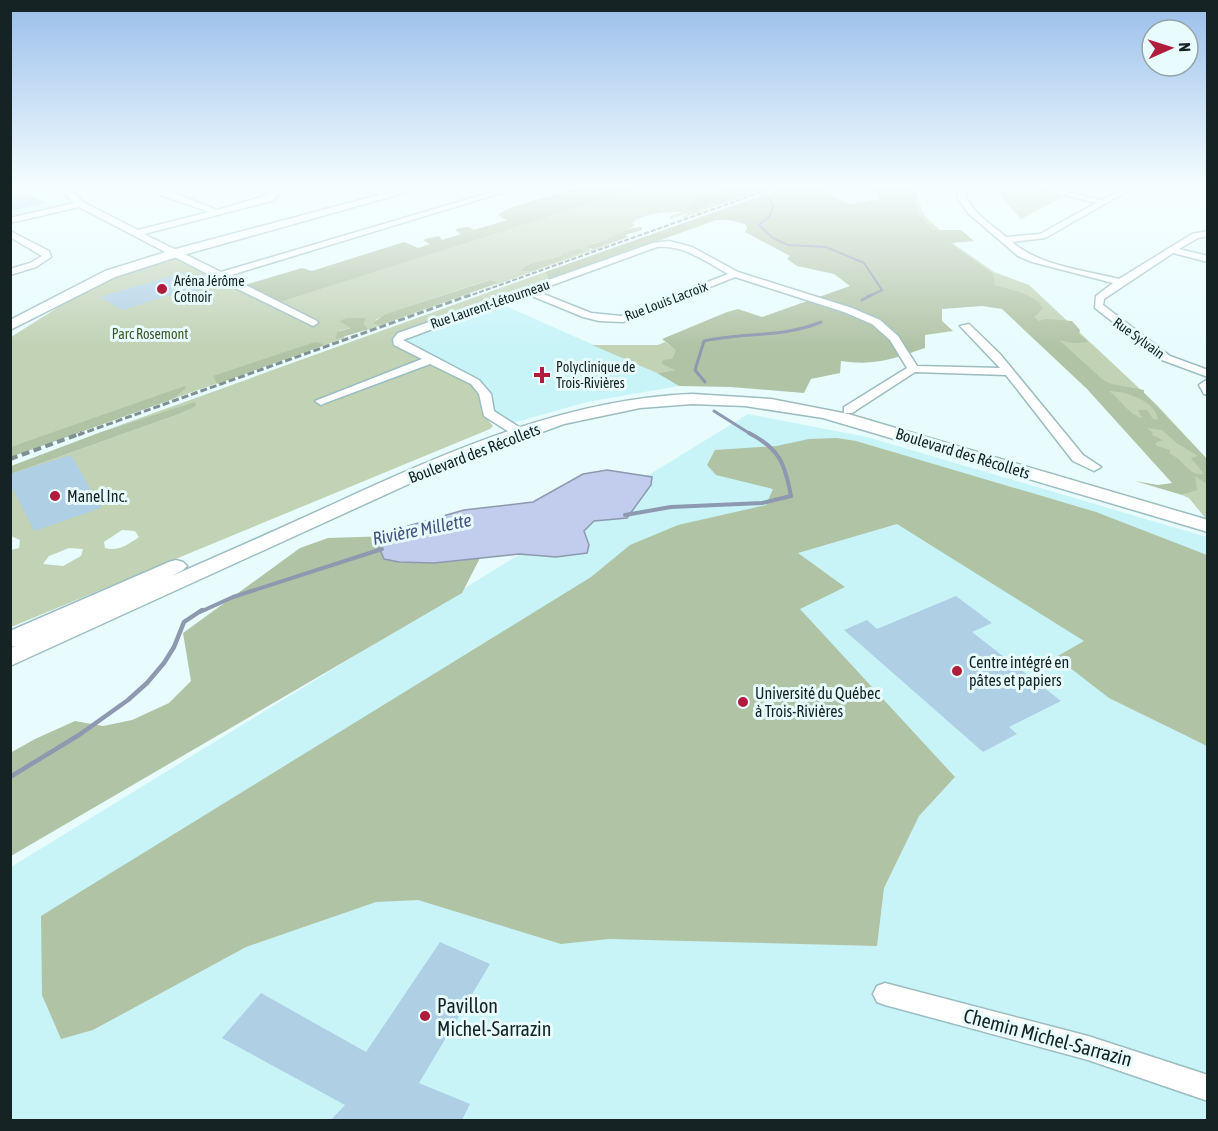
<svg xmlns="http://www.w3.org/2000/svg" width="1218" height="1131" font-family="'Asap Condensed',sans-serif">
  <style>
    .built { fill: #c8f4f8 }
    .green { fill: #c1d2b5; fill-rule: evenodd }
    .forest { fill: #b1c3a5; fill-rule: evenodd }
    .water { fill: #c2ccec; stroke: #8e99b0; stroke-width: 1.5 }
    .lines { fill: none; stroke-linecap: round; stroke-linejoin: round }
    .stream-far3 { stroke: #8e99b0; stroke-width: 2 }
    .stream-far2 { stroke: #8e99b0; stroke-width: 3 }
    .stream-far1 { stroke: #8e99b0; stroke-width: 4 }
    .stream { stroke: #8e99b0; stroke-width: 4.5 }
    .building { fill: #afcfe4 }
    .street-casing { stroke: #9cbdc0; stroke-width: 3 }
    .secondary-casing { stroke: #9cbdc0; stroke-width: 3 }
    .street { fill: #fff; fill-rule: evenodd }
    .secondary { fill: #fff; fill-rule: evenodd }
    .rail-far2 { stroke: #809092; stroke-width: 2; stroke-dasharray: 5 2; stroke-linecap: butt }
    .rail-far1 { stroke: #809092; stroke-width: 3; stroke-dasharray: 7 3; stroke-linecap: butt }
    .rail { stroke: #809092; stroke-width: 4; stroke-dasharray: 8 4.5; stroke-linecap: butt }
    .poi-dot { fill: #af1c3c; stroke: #e8fcfe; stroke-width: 2 }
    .labels { text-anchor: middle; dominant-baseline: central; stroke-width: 6; stroke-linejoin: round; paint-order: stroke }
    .far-poi-label { font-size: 14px; fill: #162324; stroke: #e8fcfe; text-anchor: start }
    .far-street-label { font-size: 14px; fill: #162324; stroke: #e8fcfe }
    .far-park-label { font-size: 14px; fill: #40582b; stroke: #e8fcfe }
    .street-label { font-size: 16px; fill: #162324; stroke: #e8fcfe }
    .poi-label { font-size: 16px; fill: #162324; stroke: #e8fcfe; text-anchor: start }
    .water-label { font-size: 18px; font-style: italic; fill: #46527f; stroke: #e8fcfe }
    .near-poi-label { font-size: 20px; fill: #162324; stroke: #e8fcfe; text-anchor: start }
    .near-street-label { font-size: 20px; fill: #162324; stroke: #e8fcfe }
  </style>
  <rect width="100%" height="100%" fill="#e8fcfe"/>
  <g class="built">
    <polygon points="10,189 54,189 55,197 75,204 11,220"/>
    <polygon points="497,302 657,373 679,386 587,402 506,425 488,413 485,394 399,343 402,335"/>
    <polygon points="748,414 867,437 1207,537 1207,1120 11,1120 11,867"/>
  </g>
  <g class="green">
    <path d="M637,189H723L696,198L698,210L713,203L718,205L681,219L689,213L670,219V216L683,212C665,212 647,212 632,223L635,225L618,236L589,245L590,250L625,239L365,331L369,329L364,324L365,318H347L351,328L339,331L345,338L11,456V337L65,303L69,295L89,284L179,252L279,302ZM489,280L497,284L386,323L375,320L400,309Z"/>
    <polygon points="887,189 917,189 918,199 924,215 955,245 994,272 1029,285 1156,404 1207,459 1207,520 1189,498 1182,495 1186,494 1121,412"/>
    <polygon points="1000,189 1044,189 1067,195 1021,219 1001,197"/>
    <path d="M545,272L550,280L393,336L392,344L471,383L481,394V411L493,426L490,429L11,627V550L19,548L20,540L11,536V474L182,413L195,406V403L101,432ZM122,530L135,531L139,537C129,544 118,552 105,548L104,542ZM69,548L83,549L81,556L63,566L43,564L49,556Z"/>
    <polygon points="665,342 677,350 672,359 676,370 657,373 592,345 658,345"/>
  </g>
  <g class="forest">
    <path d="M573,189H637L280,302L245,285L302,268L312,271L404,242L418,248L430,244L424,241L425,239L439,236L442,240L461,234L455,230C462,227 468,225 474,230L507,220L499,216L500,213L512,207Z"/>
    <polygon points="723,189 765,189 718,205 713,203 698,210 686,210 696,198"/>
    <path d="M780,189H829L832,196L850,204L880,199L878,193L867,189H912L918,215L933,230H961L974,241L950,243L993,274L995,285C1010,290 1037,294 1043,309L1034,317L1039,321L1046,319L1072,321L1080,330L1079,334L1088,342L1073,343L1059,340L1102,379L1111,384L1144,390V393L1207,459V484L1195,476L1197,490L1182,495L1135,481L1158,485L1172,483L1087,389L1002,309L982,306L942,309V321L953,331L925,335V348C892,359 876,366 841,361L840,373L811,379L804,393L731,387L679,386L657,373L675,370L662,364L663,360L672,359L676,350L662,339L727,312L738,309L762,317L850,286L834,274L797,266L787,259L790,256L745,232L747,228L745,224L730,220H716L550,280L545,272ZM1109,391C1126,391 1156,401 1158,420L1153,419L1147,410H1138L1142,418C1129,415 1120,399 1109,391ZM1147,428L1162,430L1178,444L1198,456L1191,458L1204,474C1188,477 1183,458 1170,454V450L1157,446L1155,443L1163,440L1152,435L1153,433Z"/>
    <path d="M642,227V230L625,235L628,237L594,249L587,248L588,245C608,242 622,228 642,227Z"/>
    <path d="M581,248L584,252L580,253L532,271H520C530,259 550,262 563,255L561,254Z"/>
    <polygon points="490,280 498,283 386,323 377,325 373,323 384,315 400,309"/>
    <polygon points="347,318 366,318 364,324 369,329 336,339 337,332 351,328 339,321"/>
    <polygon points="315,342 323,344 322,346 217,384 213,376"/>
    <polygon points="185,386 186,388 173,399 11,457 11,447"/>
    <polygon points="195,402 196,406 182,413 11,474 11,466 101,432"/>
    <polygon points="837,438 856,441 1096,512 1207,555 1207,746 1109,698 1056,657 1084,641 897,524 798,553 845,587 800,609 955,777 919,816 884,888 877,946 609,939 561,944 418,900 376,902 246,947 93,1030 61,1039 42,995 41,916 591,577 630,545 678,525 766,505 773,489 716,475 707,465 715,450 776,446 809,439"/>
    <polygon points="390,536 378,545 399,562 434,563 480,558 462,593 11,856 10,753 35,739 75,721 103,726 132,720 169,703 191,681 183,633 300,548 328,538"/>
  </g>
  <polygon class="water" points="607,470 652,477 651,485 627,518 594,521 584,531 589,545 587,553 556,557 519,554 434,563 399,562 384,559 378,545 408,526 464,510 533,502 583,474"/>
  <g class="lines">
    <polyline class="stream-far3" points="768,197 773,206 770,216 759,225 773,238 788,245 826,247 864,263 882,290 868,297"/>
    <g class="stream-far2">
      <polyline points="862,300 871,295"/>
      <path d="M705,382L695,370L704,341C743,332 783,338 821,322"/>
      <polyline points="714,411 752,435"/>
    </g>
    <g class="stream-far1">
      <path d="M625,515L671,507L762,503L791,496C785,464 780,449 749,433"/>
      <polyline points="200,612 233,597 382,549"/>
    </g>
    <polyline class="stream" points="10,777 79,735 128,700 147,683 164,663 174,647 184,622 202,610"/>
  </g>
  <g class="building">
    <polygon points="27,193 46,203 10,211 10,196"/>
    <polygon points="184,272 207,284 194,288 201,291 177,299 170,295 122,310 100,297"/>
    <polygon points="71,455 101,508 34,531 10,483 10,474"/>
    <polygon points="956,596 992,623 972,632 1061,701 1009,727 1017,734 983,752 844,630 867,620 877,629"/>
    <polygon points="440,942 490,964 419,1083 470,1104 462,1120 331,1120 345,1105 222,1038 261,993 366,1052"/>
  </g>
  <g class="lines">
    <g class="street-casing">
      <g id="street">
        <polygon points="60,189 68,189 83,202 138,230 209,212 158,194 156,189 164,189 217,210 268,195 255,189 265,189 277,193 277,197 271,201 144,234 221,272 502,189 514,189 228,276 317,321 318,323 313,326 215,278 79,207 10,223 10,218 74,203"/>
        <polygon points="363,189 374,189 392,196 388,198"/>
        <path d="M956,189H964C968,211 990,223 1006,237L1040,234L1096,203L1041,189H1054L1102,200L1122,189H1131L1045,238L1012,242C1040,266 1083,270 1119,279L1192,234L1208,231V236L1198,238L1179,249L1208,256V262L1173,253L1104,299L1103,305L1170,356L1208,370V377L1162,360L1095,308L1096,296L1113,283L1032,262L1018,256L968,213L958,199Z"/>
        <polygon points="10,231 49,251 51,257 36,267 10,275 10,269 30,263 42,256 10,237"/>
        <path d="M669,241L692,247L738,272L852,308L880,320L898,336L917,366L1000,368L960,326L969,324L1000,354L1083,455L1101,467L1094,471L1073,461L1006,375L915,372L852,413H844V407L907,368L890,340L872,324L844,312L735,277L623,322L599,321L583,317L527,294L403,340L479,380L491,394L494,411L522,429L524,432L522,435H514L484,416L479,394L471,384L430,364L325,403L321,405L315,401L422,359L394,345L393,339L398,333L653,243ZM657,247C684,245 705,261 728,274L621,316L591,313L536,291Z"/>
        <polygon points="1208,379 1208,395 1204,394 1199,385"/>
        <polygon points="885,983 1088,1036 1208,1075 1208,1101 1088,1060 885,1005 877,1002 873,994 877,986"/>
      </g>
    </g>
    <g class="secondary-casing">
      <g id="secondary">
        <polygon points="401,189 418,189 180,256 115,277 10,330 10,320 105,271 172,250"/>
        <path d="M692,394L771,399L848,414L1208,520V532L823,418L745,406L692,404L640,408L564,424L446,467L10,666V648L15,646L10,647V631L169,562L176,560L183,562L187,566L183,570L172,576C229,551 286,526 342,500C454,449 568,399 692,394Z"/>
      </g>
    </g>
    <use href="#street" class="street"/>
    <use href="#secondary" class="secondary"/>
    <polyline class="rail-far2" points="466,297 770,189"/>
    <polyline class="rail-far1" points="78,435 470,295"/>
    <polyline class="rail" points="10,459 82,433"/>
  </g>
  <linearGradient id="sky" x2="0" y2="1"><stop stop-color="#99beea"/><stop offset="0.54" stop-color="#f5feff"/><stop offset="1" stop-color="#f5feff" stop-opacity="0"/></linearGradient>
  <rect width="1218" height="347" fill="url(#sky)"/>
  <g class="poi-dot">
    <circle cx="162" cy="289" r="6"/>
    <path d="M539 366h6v6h6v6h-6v6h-6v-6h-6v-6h6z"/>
    <circle cx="55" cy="496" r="6"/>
    <circle cx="957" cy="671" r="6"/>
    <circle cx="743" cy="702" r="6"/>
    <circle cx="425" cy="1016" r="6"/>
  </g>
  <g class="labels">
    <g class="far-poi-label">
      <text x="174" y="281">Aréna Jérôme<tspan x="174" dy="16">Cotnoir</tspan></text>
      <text x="556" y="367">Polyclinique de<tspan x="556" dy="16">Trois-Rivières</tspan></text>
    </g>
    <g class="far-street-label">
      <text transform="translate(666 301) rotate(-21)">Rue Louis Lacroix</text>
      <text transform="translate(490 304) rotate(-19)">Rue Laurent-Létourneau</text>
      <text transform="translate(1139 338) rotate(36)">Rue Sylvain</text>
    </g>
    <g class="far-park-label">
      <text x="150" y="334">Parc Rosemont</text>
    </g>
    <g class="street-label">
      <text transform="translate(474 453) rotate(-21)">Boulevard des Récollets</text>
      <text transform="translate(963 453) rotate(17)">Boulevard des Récollets</text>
    </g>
    <g class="poi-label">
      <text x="67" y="496">Manel Inc.</text>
      <text x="969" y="662">Centre intégré en<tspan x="969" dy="18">pâtes et papiers</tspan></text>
      <text x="755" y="693">Université du Québec<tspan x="755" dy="18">à Trois-Rivières</tspan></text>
    </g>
    <g class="water-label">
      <text transform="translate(422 529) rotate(-11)">Rivière Millette</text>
    </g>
    <g class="near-poi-label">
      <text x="437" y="1005">Pavillon<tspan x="437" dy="23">Michel-Sarrazin</tspan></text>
    </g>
    <g class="near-street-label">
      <text transform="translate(1048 1037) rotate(15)">Chemin Michel-Sarrazin</text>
    </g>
  </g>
  <rect width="1218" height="1131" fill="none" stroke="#162324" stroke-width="24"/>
  <g transform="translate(1170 48) rotate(87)"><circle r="28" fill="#e8fcfe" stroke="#94a5a7" stroke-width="1.5"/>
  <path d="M0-4.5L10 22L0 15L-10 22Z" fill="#af1c3c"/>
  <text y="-9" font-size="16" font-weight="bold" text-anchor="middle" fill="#162324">N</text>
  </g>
</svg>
